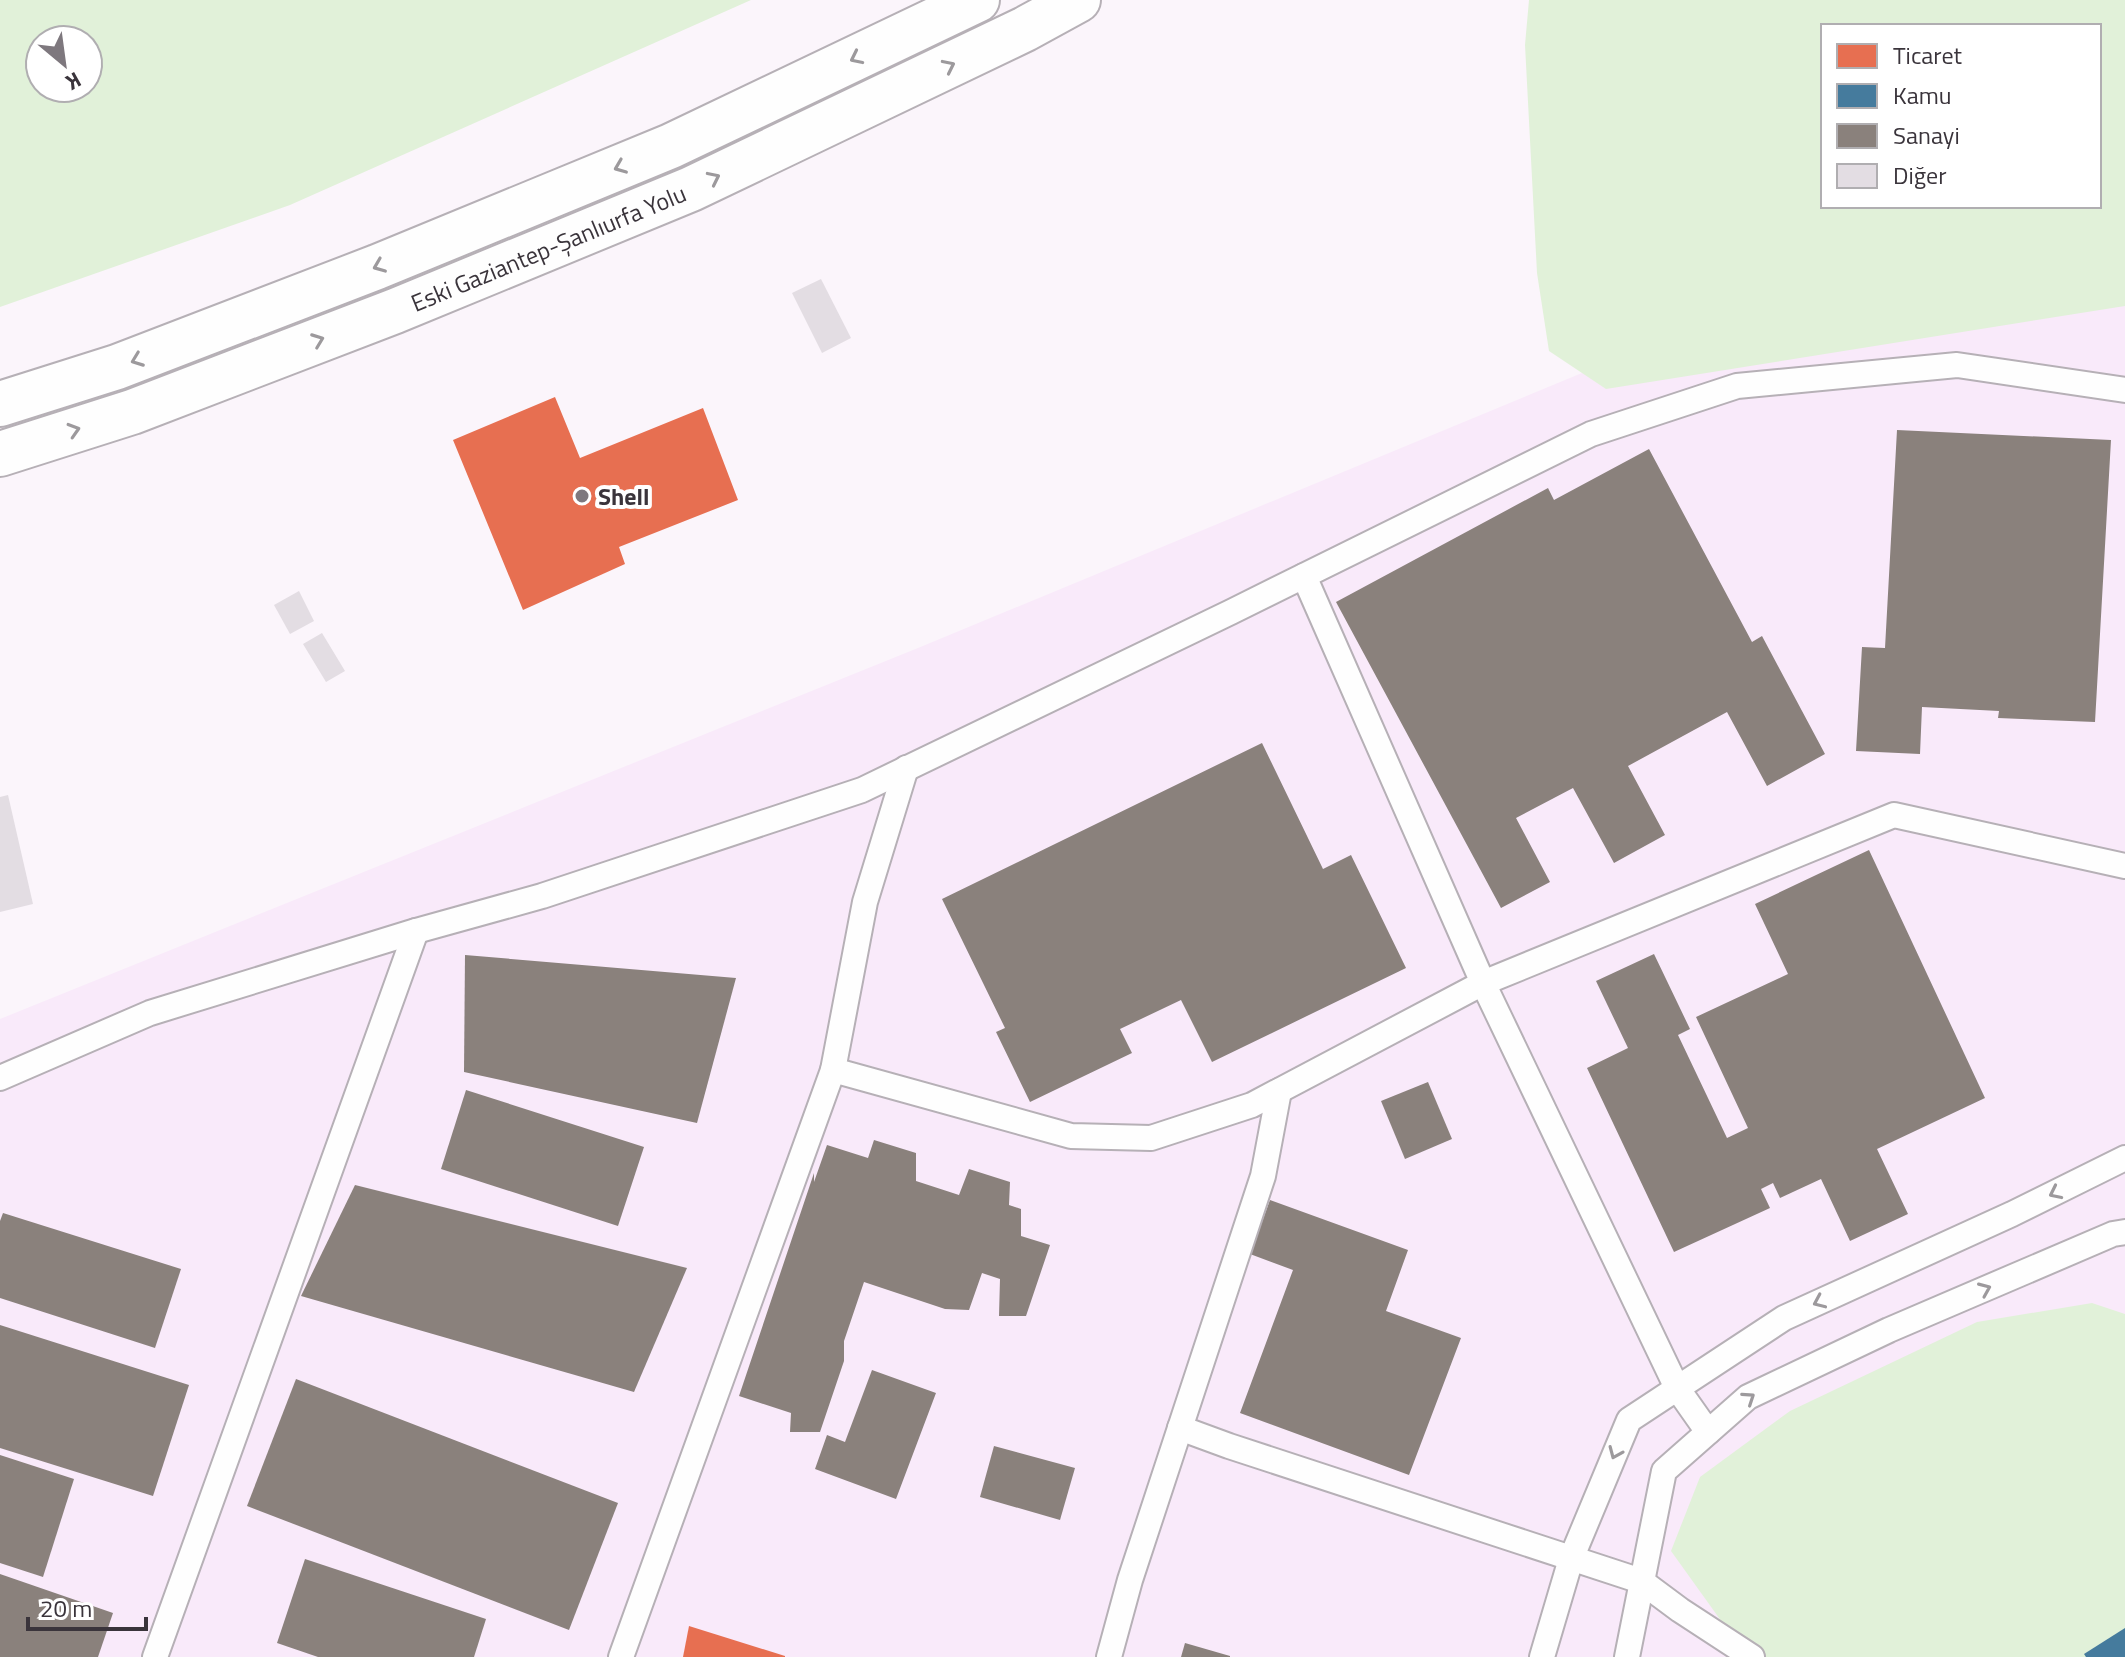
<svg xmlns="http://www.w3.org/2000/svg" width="2125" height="1657" font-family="'Titillium Web',sans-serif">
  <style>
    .built { fill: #f9eafa }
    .green { fill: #e1f1d9; fill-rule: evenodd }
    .shops { fill: #e76f51 }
    .public { fill: #457b9d }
    .industry { fill: #8a817c }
    .building { fill: #e3dde3 }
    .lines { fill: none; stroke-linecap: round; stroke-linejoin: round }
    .lane-casing { stroke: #b6b0b6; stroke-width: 28 }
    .primary-casing { stroke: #b6b0b6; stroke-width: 48 }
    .lane { stroke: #fefefe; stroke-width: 24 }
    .primary { stroke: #fefefe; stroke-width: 44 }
    .oneway { stroke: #9c999c }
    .poi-dot { fill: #7e787e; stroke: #fff; stroke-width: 3 }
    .labels { text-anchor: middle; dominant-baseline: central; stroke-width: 8; stroke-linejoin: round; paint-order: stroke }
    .street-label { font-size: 24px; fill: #3a343b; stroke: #fff }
    .poi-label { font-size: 24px; font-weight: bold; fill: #3a343b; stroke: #fff; text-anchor: start }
  </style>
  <rect width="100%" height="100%" fill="#fbf5fb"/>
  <polygon class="built" points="2125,20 2125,1657 0,1657 0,1019 918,648 1985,206 2099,206"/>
  <g class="green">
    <path d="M0,0H751L290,205L0,307ZM40,40H88V88H40Z"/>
    <path d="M1529,0H2125V306L1606,389L1549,351L1537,273L1525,45ZM2099,26V206H1823V26Z"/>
    <polygon points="2092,1303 2125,1314 2125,1657 1747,1657 1671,1551 1700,1477 1790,1411 1977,1322"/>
  </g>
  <g class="shops">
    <polygon points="555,397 580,458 703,408 738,500 619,547 625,564 523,610 453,440"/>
    <polygon points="689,1626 785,1656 785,1657 683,1657"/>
  </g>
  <polygon class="public" points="2125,1628 2125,1657 2086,1657 2084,1654"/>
  <g class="industry">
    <polygon points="1897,430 2111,440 2095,722 1998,718 1999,711 1922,707 1920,754 1856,751 1862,647 1885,648"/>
    <polygon points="1649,449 1752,642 1762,636 1825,754 1767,786 1727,712 1628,766 1665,835 1614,863 1573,788 1516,818 1550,882 1501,908 1336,602 1548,488 1554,500"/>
    <polygon points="1262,743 1323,869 1351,855 1406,968 1212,1062 1181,1000 1120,1029 1132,1053 1030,1102 996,1032 1005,1028 942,899"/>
    <polygon points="1869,850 1985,1098 1877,1149 1908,1214 1850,1241 1821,1179 1780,1198 1773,1183 1761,1189 1770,1208 1674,1252 1587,1068 1628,1048 1596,981 1654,954 1690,1029 1678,1035 1727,1138 1748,1128 1696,1017 1788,974 1755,904"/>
    <polygon points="465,955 736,978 697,1123 464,1072"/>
    <polygon points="1428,1082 1452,1139 1405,1159 1381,1101"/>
    <polygon points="466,1090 644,1147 618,1226 441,1169"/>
    <polygon points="874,1140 916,1153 916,1181 959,1195 969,1169 1010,1182 1009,1205 1021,1209 1021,1236 1050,1245 1026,1316 999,1316 1000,1279 982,1273 969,1310 945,1309 864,1282 844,1341 844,1361 820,1432 790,1432 791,1413 739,1396 814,1173 814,1182 827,1145 868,1158"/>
    <polygon points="355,1185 687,1268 634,1392 301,1296"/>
    <polygon points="1270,1200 1408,1250 1386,1311 1461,1338 1409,1475 1240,1413 1293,1270 1250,1254"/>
    <polygon points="3,1213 181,1269 155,1348 0,1298 0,1221"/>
    <polygon points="0,1325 189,1385 153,1496 0,1448"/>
    <polygon points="872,1370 936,1393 896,1499 815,1469 827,1435 845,1442"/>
    <polygon points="296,1379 618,1503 569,1630 247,1506"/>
    <polygon points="994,1446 1075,1468 1060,1520 980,1497"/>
    <polygon points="0,1455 74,1479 43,1577 0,1563"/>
    <polygon points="305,1559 486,1619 474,1657 318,1657 277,1643"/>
    <polygon points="0,1574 113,1613 98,1657 0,1657"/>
    <polygon points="1185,1643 1230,1656 1230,1657 1181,1657"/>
  </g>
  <g class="building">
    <polygon points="821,279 851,338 822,353 792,293"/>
    <polygon points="299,591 314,621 290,634 274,605"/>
    <polygon points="322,633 345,671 326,682 303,644"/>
    <polygon points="8,795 33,904 0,912 0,797"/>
  </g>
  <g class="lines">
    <g class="lane-casing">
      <g id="lane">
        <polyline points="1304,576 1483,983 1677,1388 1708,1432"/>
        <polyline points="833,1070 1071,1136 1151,1138 1252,1105 1483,983 1894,815 2125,866"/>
        <polyline points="0,1078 150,1013 416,931 542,896 862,790 1231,612 1591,434 1737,386 1957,365 2125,390"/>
        <polyline points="1180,1428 1229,1446 1641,1581 1680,1610 1752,1657"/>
        <polyline points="155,1657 416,931"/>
        <polyline points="621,1657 833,1070 865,902 906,768"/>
        <polyline points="1109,1657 1130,1580 1263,1176 1279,1091"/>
        <polyline points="1542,1657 1571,1559 1629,1420 1784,1318 2012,1214 2125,1158"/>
        <polyline points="1627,1657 1664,1471 1748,1397 1889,1330 2113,1234 2125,1232"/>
      </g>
    </g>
    <g class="primary-casing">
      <g id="primary">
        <polyline points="0,404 117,367 377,267 671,146 977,0"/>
        <path id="s1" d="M0,454L132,412L395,311L691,189L1025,29L1078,0"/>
      </g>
    </g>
    <use href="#lane" class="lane"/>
    <use href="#primary" class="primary"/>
  </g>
  <defs><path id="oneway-chevron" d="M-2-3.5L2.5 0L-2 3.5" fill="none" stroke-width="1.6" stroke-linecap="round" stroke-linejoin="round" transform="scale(2)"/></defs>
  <g class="oneway">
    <use href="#oneway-chevron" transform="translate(856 58) rotate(154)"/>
    <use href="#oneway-chevron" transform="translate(949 66) rotate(-26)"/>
    <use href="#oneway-chevron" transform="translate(620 167) rotate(158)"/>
    <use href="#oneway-chevron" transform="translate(714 178) rotate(-26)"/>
    <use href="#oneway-chevron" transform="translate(379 266) rotate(158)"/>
    <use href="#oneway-chevron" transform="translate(318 340) rotate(-21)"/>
    <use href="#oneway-chevron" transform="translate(137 360) rotate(159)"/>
    <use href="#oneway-chevron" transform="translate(74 430) rotate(-17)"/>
    <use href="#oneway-chevron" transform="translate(2055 1193) rotate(154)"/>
    <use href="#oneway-chevron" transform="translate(1985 1289) rotate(-23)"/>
    <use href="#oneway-chevron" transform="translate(1819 1302) rotate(156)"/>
    <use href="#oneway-chevron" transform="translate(1749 1398) rotate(-34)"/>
    <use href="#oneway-chevron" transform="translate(1615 1453) rotate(113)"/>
  </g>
  <circle class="poi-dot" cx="582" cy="496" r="8"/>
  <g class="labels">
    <g class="street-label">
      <text stroke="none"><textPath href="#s1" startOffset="586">Eski Gaziantep-Şanlıurfa Yolu</textPath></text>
    </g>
    <g class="poi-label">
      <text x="598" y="496">Shell</text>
    </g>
  </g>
  <rect x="1821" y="24" width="280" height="184" fill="#ffffff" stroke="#b0aeb1" stroke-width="2"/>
  <rect x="1837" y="44" width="40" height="24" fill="#e76f51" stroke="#b0aeb1" stroke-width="2"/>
  <text x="1893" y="64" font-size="24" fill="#3a343b">Ticaret</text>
  <rect x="1837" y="84" width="40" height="24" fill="#457b9d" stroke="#b0aeb1" stroke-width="2"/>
  <text x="1893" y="104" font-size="24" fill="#3a343b">Kamu</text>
  <rect x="1837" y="124" width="40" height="24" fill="#8a817c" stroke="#b0aeb1" stroke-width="2"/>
  <text x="1893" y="144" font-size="24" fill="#3a343b">Sanayi</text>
  <rect x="1837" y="164" width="40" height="24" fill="#e3dde3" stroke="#b0aeb1" stroke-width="2"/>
  <text x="1893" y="184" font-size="24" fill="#3a343b">Diğer</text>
  <g transform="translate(64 64) rotate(151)"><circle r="38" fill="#ffffff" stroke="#b0aeb1" stroke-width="2"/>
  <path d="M0-6L14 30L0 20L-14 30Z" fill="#7e787e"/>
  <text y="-12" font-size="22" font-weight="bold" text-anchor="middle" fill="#3a343b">K</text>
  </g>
  <path d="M28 1617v12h118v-12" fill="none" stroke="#3a343b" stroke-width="4"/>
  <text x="40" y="1617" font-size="24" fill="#3a343b" stroke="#ffffff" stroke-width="6" paint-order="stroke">20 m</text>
</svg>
